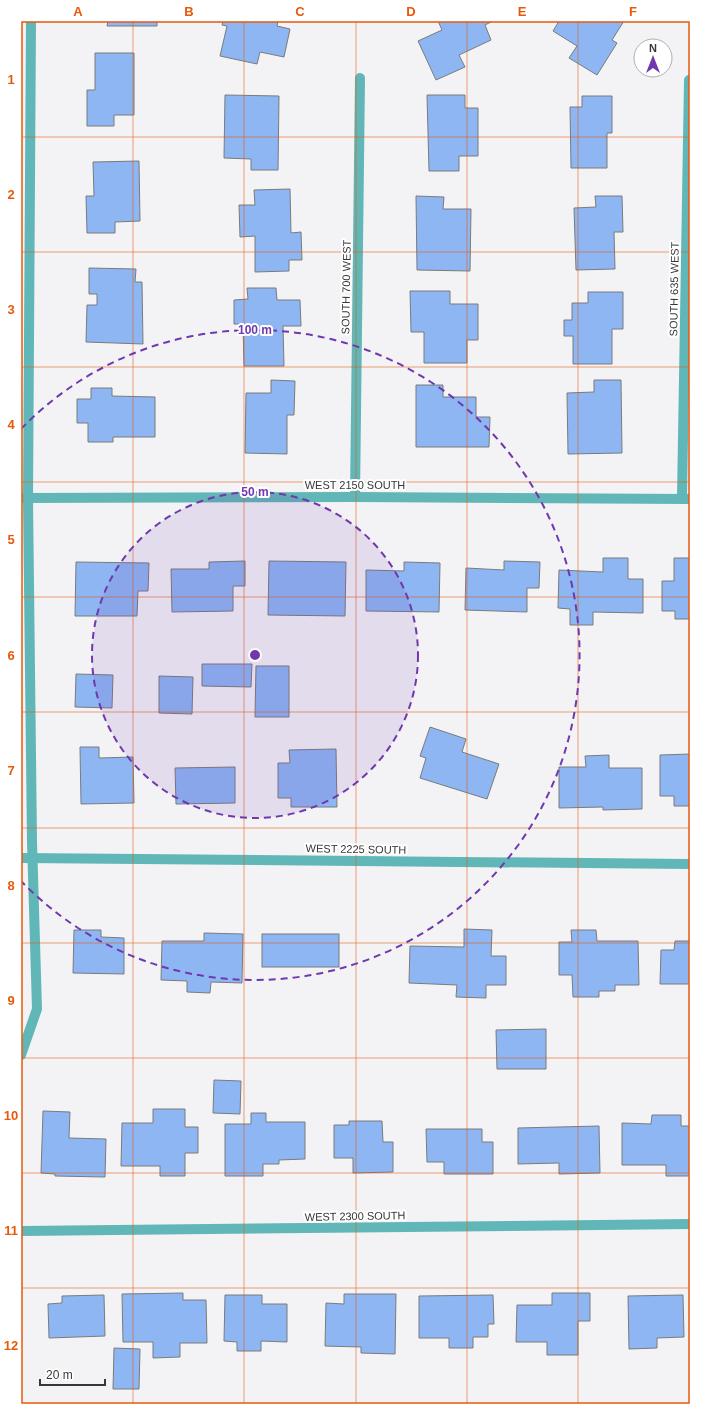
<svg xmlns="http://www.w3.org/2000/svg" width="711" height="1425" font-family="Arial,sans-serif">
  <style>
    .building { fill: #8db6f3; stroke: #7a7b7c }
    .lines { fill: none; stroke-linecap: round; stroke-linejoin: round }
    .street { stroke: #61b6b7; stroke-width: 10 }
    .grid { fill: none; stroke: #e8590c; stroke-width: 1; stroke-opacity: 0.55 }
    .ring { fill: none; stroke: #7138ae; stroke-width: 2; stroke-dasharray: 7 5 }
    .labels { text-anchor: middle; dominant-baseline: central; stroke-width: 4; stroke-linejoin: round; paint-order: stroke }
    .street-label { font-size: 11px; fill: #363737; stroke: #fff }
    .centre { fill: #7138ae; stroke: #fff; stroke-width: 2 }
    .ring-label { font-size: 12px; text-anchor: middle; font-weight: bold; fill: #7138ae; stroke: #fff; stroke-width: 4; stroke-linejoin: round; paint-order: stroke }
    .neatline { fill: none; stroke: #e8590c; stroke-width: 1.5 }
    .grid-label { font-size: 13px; text-anchor: middle; font-weight: bold; fill: #e8590c }
  </style>
  <rect width="100%" height="100%" fill="#f3f3f5"/>
  <g class="building">
    <polygon points="108,21 157,21 157,26 107,26"/>
    <polygon points="223,21 278,21 277,26 290,29 284,57 260,52 257,64 220,56 227,26 222,25"/>
    <polygon points="438,21 493,21 485,25 491,40 459,55 465,67 436,80 418,41 442,30"/>
    <polygon points="559,21 624,21 612,40 617,43 597,75 569,58 577,46 553,31"/>
    <polygon points="95,53 134,53 134,115 114,115 114,126 87,126 87,90 95,90"/>
    <polygon points="225,95 279,96 278,170 251,170 251,159 224,158"/>
    <polygon points="427,95 465,95 465,108 478,108 478,156 459,156 459,171 429,171"/>
    <polygon points="582,96 612,96 612,133 607,133 607,168 571,168 570,107 582,107"/>
    <polygon points="139,161 140,221 115,222 115,233 87,233 86,196 94,196 93,162"/>
    <polygon points="290,189 291,233 301,232 302,260 289,260 289,271 255,272 255,236 240,237 239,205 255,205 254,190"/>
    <polygon points="416,196 444,197 443,209 471,209 470,271 417,270"/>
    <polygon points="595,196 622,196 623,232 614,232 615,269 576,270 574,208 596,207"/>
    <polygon points="89,268 136,269 135,282 142,282 143,344 86,342 87,305 97,305 97,294 89,294"/>
    <polygon points="247,288 276,288 277,300 300,300 301,326 283,326 284,366 244,366 243,324 234,324 234,300 248,299"/>
    <polygon points="410,291 450,291 450,304 478,304 478,340 467,340 467,363 424,363 424,332 411,332"/>
    <polygon points="588,292 623,292 623,329 612,329 612,364 573,364 573,336 564,336 564,320 572,320 572,303 588,303"/>
    <polygon points="271,380 295,381 294,415 287,415 287,454 245,453 246,393 271,393"/>
    <polygon points="594,380 621,380 622,453 568,454 567,393 594,392"/>
    <polygon points="416,385 443,385 443,397 476,397 476,417 490,417 489,447 416,447"/>
    <polygon points="91,388 112,388 112,396 155,397 155,437 113,437 113,442 88,442 88,423 77,423 77,399 91,399"/>
    <polygon points="603,558 628,558 628,579 643,579 643,613 593,612 593,625 570,625 570,609 558,608 559,570 603,572"/>
    <polygon points="674,558 690,558 690,619 675,619 675,611 662,611 662,581 674,581"/>
    <polygon points="245,561 245,586 233,586 233,611 172,612 171,569 209,569 209,562"/>
    <polygon points="269,561 346,562 345,616 268,615"/>
    <polygon points="504,561 540,562 539,588 527,588 527,612 465,610 466,568 504,570"/>
    <polygon points="76,562 149,563 148,591 138,591 137,616 75,616"/>
    <polygon points="404,562 440,563 439,612 366,611 366,570 404,571"/>
    <polygon points="202,664 252,664 251,687 202,686"/>
    <polygon points="256,666 289,666 289,717 255,717"/>
    <polygon points="76,674 113,675 112,708 75,707"/>
    <polygon points="159,676 193,677 192,714 159,713"/>
    <polygon points="430,727 466,739 462,752 499,764 487,799 420,778 426,758 420,756"/>
    <polygon points="80,747 99,747 99,758 133,757 134,803 81,804"/>
    <polygon points="336,749 337,807 291,807 291,798 278,798 278,763 290,763 289,750"/>
    <polygon points="690,754 690,806 674,806 674,796 660,796 660,755"/>
    <polygon points="609,755 609,768 642,768 642,809 603,810 603,807 559,808 559,767 586,767 585,756"/>
    <polygon points="235,767 235,803 176,804 175,768"/>
    <polygon points="464,929 492,930 491,956 506,956 506,985 486,985 486,998 456,997 457,985 409,983 410,946 464,947"/>
    <polygon points="74,930 101,930 101,937 124,938 124,974 73,973"/>
    <polygon points="571,930 596,930 597,941 638,941 639,985 615,985 615,991 599,991 599,997 573,997 572,975 559,975 559,942 572,942"/>
    <polygon points="204,933 243,934 242,983 211,982 210,993 187,992 187,981 161,980 162,941 204,941"/>
    <rect x="262" y="934" width="77" height="33"/>
    <polygon points="675,941 690,941 690,984 660,984 661,950 674,950"/>
    <polygon points="546,1029 546,1069 497,1069 496,1030"/>
    <polygon points="214,1080 241,1081 240,1114 213,1113"/>
    <polygon points="153,1109 185,1109 185,1127 198,1127 198,1153 185,1153 185,1176 160,1176 160,1166 121,1166 122,1123 153,1123"/>
    <polygon points="43,1111 70,1112 69,1138 106,1139 105,1177 55,1176 55,1174 41,1173"/>
    <polygon points="251,1113 266,1113 266,1122 305,1122 305,1159 279,1160 279,1164 263,1164 263,1176 225,1176 225,1124 251,1124"/>
    <polygon points="652,1115 681,1115 681,1126 690,1126 690,1176 666,1176 666,1165 622,1165 622,1123 651,1124"/>
    <polygon points="349,1121 382,1121 383,1142 393,1142 393,1172 353,1173 353,1158 334,1158 334,1125 349,1125"/>
    <polygon points="599,1126 600,1173 559,1174 559,1163 518,1164 518,1128"/>
    <polygon points="426,1129 482,1129 482,1142 493,1142 493,1174 444,1174 444,1162 427,1162"/>
    <polygon points="183,1293 183,1300 206,1300 207,1343 180,1343 180,1357 153,1358 153,1342 123,1342 122,1294"/>
    <polygon points="552,1293 590,1293 590,1321 578,1321 578,1355 547,1355 547,1342 516,1342 517,1305 552,1305"/>
    <polygon points="344,1294 396,1294 395,1354 361,1353 361,1347 325,1346 326,1303 344,1304"/>
    <polygon points="104,1295 105,1336 49,1338 48,1304 62,1303 62,1296"/>
    <polygon points="225,1295 262,1295 262,1304 287,1304 287,1342 261,1341 261,1351 237,1351 237,1342 224,1341"/>
    <polygon points="493,1295 494,1324 488,1324 488,1337 473,1337 473,1348 449,1348 449,1338 419,1338 419,1296"/>
    <polygon points="683,1295 684,1337 657,1338 657,1348 629,1349 628,1296"/>
    <polygon points="114,1348 140,1349 139,1389 113,1389"/>
  </g>
  <g class="lines">
    <g class="street">
      <polyline points="355,497 360,78"/>
      <polyline points="22,498 355,497 690,499"/>
      <polyline points="682,498 689,80"/>
      <polyline points="21,858 690,864"/>
      <polyline points="21,1055 37,1009 32,842 28,499 31,21"/>
      <polyline points="21,1231 690,1224"/>
    </g>
  </g>
  <path class="grid" d="M133,21V1404M244,21V1404M356,21V1404M467,21V1404M578,21V1404M21,137H690M21,252H690M21,367H690M21,482H690M21,597H690M21,712H690M21,828H690M21,943H690M21,1058H690M21,1173H690M21,1288H690"/>
  <circle cx="255" cy="655" r="163" fill="#7138ae" fill-opacity=".12"/>
  <g class="ring">
    <circle cx="255" cy="655" r="163"/>
    <path d="M21 429A325 325 0 1 1 21 881"/>
  </g>
  <g class="labels">
    <g class="street-label">
      <text transform="translate(346 287) rotate(-89)">SOUTH 700 WEST</text>
      <text transform="translate(674 289) rotate(-89)">SOUTH 635 WEST</text>
      <text x="355" y="485">WEST 2150 SOUTH</text>
      <text transform="translate(356 849) rotate(1)">WEST 2225 SOUTH</text>
      <text transform="translate(355 1216) rotate(-1)">WEST 2300 SOUTH</text>
    </g>
  </g>
  <circle cx="255" cy="655" r="6" class="centre"/>
  <g class="ring-label">
    <text x="255" y="334">100 m</text>
    <text x="255" y="496">50 m</text>
  </g>
  <rect width="711" height="1425" fill="none" stroke="#ffffff" stroke-width="44"/>
  <g transform="translate(653 58)"><circle r="19" fill="#ffffff" stroke="#afafaf"/>
  <path d="M0-3L7 15L0 10L-7 15Z" fill="#7138ae"/>
  <text y="-6" font-size="11" font-weight="bold" text-anchor="middle" fill="#363737">N</text>
  </g>
  <path d="M40 1379v6h65v-6" fill="none" stroke="#363737" stroke-width="2"/>
  <text x="46" y="1379" font-size="12" fill="#363737" stroke="#ffffff" stroke-width="3" paint-order="stroke">20 m</text>
  <rect x="22" y="22" width="667" height="1381" class="neatline"/>
  <g class="grid-label">
    <text x="78" y="16">A</text>
    <text x="189" y="16">B</text>
    <text x="300" y="16">C</text>
    <text x="411" y="16">D</text>
    <text x="522" y="16">E</text>
    <text x="633" y="16">F</text>
    <text x="11" y="84">1</text>
    <text x="11" y="199">2</text>
    <text x="11" y="314">3</text>
    <text x="11" y="429">4</text>
    <text x="11" y="544">5</text>
    <text x="11" y="660">6</text>
    <text x="11" y="775">7</text>
    <text x="11" y="890">8</text>
    <text x="11" y="1005">9</text>
    <text x="11" y="1120">10</text>
    <text x="11" y="1235">11</text>
    <text x="11" y="1350">12</text>
  </g>
</svg>
